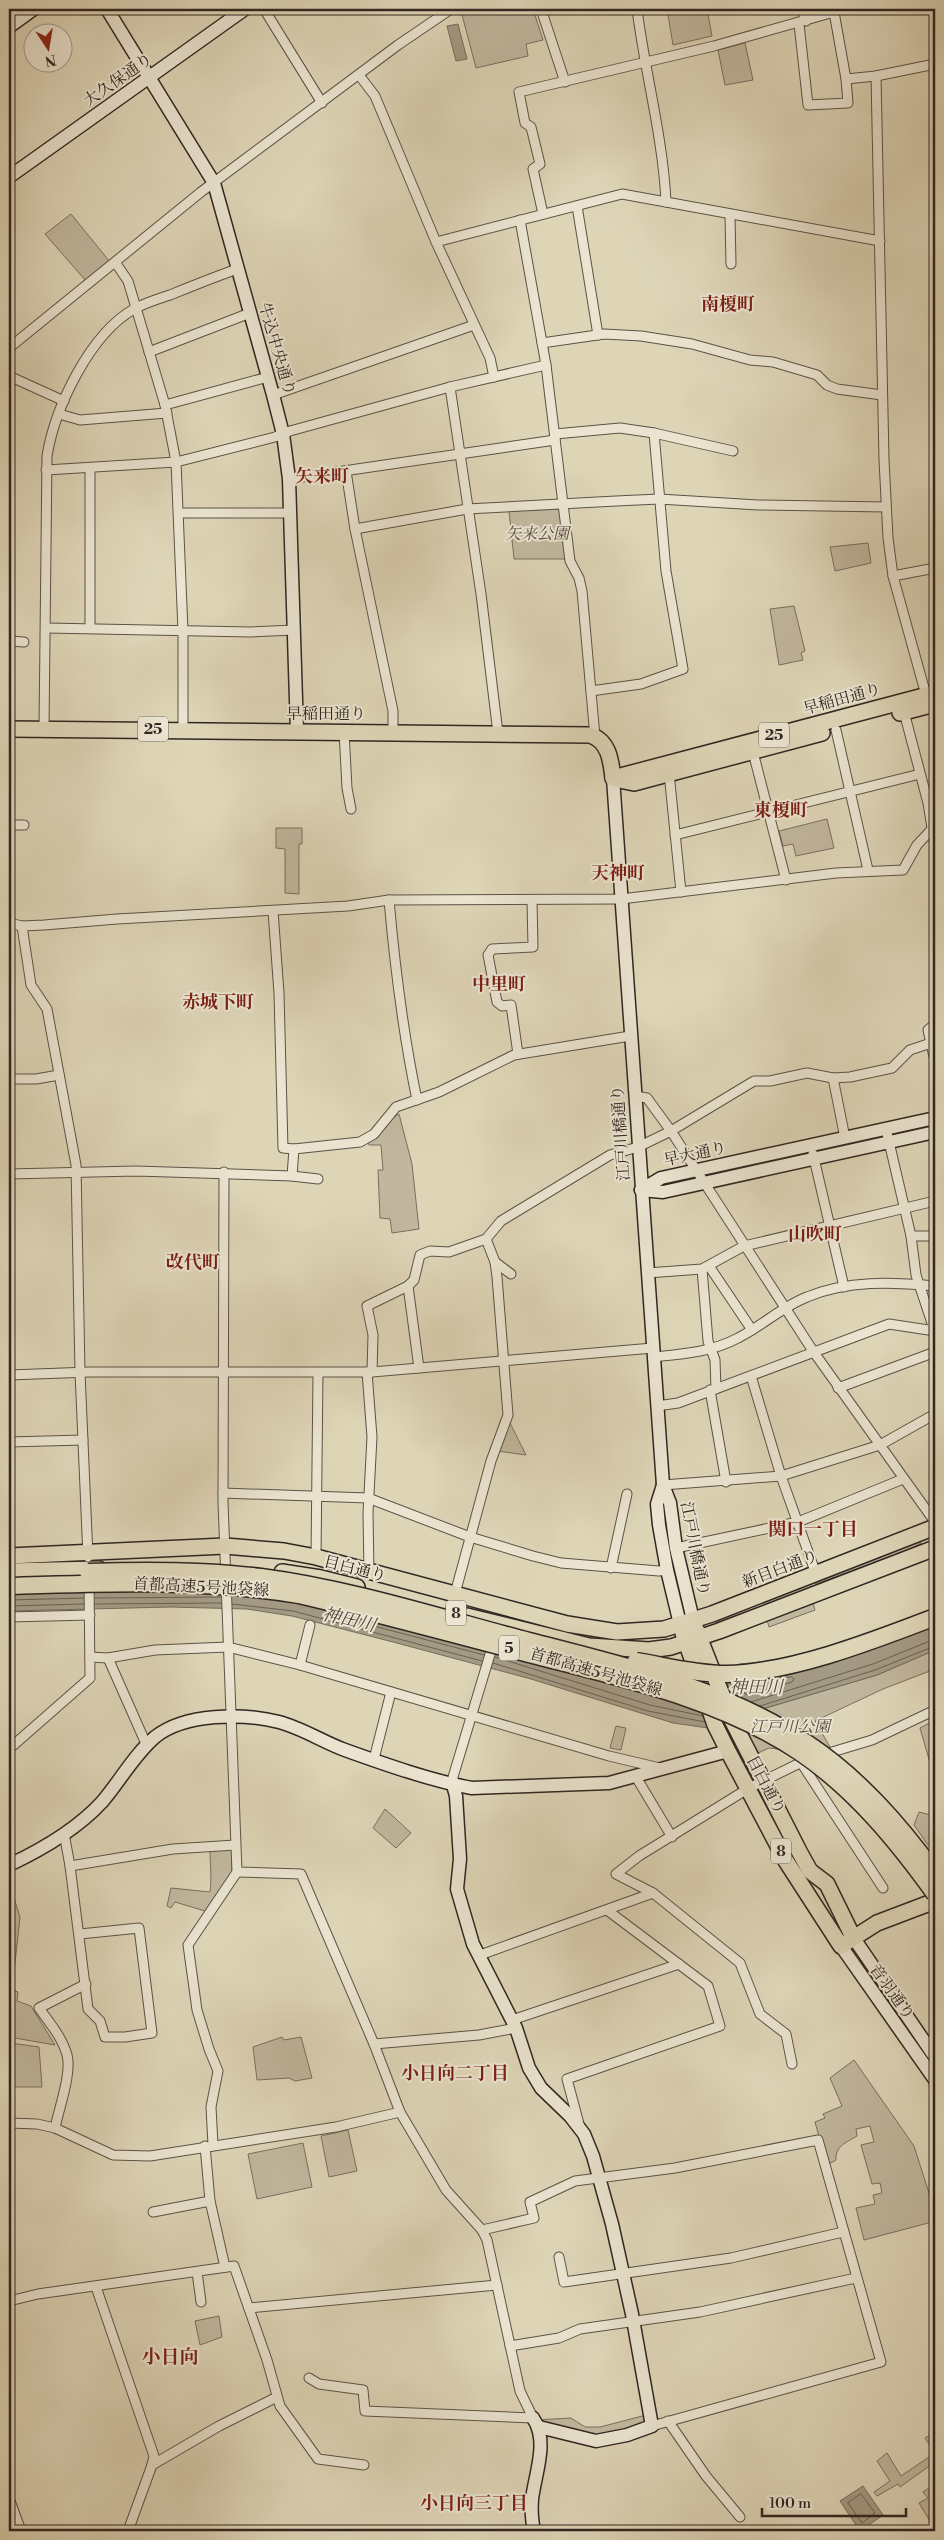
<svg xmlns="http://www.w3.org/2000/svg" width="944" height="2540" font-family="'Libre Bodoni','Noto Serif JP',serif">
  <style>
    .green { fill: #c1b79e; stroke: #7a6e60 }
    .water { fill: #a49a84; stroke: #766c5c }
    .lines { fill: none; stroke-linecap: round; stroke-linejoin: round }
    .shore { stroke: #6b6052; stroke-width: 1 }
    .street-casing { stroke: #5d5246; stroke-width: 11 }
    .secondary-casing { stroke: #322621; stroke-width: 15 }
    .primary-casing { stroke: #322621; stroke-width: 18 }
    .street { stroke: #eae4d0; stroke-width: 9 }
    .secondary { stroke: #eae4d0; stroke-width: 12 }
    .primary { stroke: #ded5b7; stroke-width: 15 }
    .primary-bridge-casing { stroke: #322621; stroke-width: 18; stroke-linecap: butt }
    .highway-bridge-casing { stroke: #322621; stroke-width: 19; stroke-linecap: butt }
    .primary-bridge { stroke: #ded5b7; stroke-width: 15 }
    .highway-bridge { stroke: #ded5b7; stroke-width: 16 }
    .labels { text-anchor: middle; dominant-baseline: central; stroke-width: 4; stroke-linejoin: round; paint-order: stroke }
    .shield { fill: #eae4d0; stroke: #695f56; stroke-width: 1 }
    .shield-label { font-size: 15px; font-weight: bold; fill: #322621 }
    .street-label { font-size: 16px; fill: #322621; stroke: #eae4d0 }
    .park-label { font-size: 16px; font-style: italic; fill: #564a40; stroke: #eae4d0 }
    .neighbourhood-label { font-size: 18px; font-weight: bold; fill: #7a1f14; stroke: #eae4d0 }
    .water-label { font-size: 18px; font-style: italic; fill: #54493f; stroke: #eae4d0 }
    .quarter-label { font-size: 19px; font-weight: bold; fill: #7a1f14; stroke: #eae4d0 }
  </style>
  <rect width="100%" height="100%" fill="#ded5b7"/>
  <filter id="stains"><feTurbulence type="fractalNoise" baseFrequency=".004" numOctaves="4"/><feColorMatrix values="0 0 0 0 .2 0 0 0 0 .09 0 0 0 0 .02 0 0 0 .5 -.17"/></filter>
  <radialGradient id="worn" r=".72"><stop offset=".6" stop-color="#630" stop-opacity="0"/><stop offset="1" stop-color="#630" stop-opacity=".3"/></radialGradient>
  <g class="green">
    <polygon points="464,9 533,9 543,40 526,44 528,56 476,68 461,11"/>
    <polygon points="667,9 707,9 712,36 673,45"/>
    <polygon points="745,43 753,80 725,85 718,50"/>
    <polygon points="71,214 110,262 86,281 45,234"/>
    <polygon points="561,509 566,559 514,559 509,511"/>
    <polygon points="868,543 871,563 835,571 830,547"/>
    <polygon points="794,606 805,651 801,653 803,660 779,665 770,609"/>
    <polygon points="827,819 834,848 796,856 793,844 783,846 779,831"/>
    <polygon points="276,828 302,828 302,844 299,844 299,894 285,893 285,849 276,848"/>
    <polygon points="399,1114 412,1164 419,1229 392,1233 390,1219 380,1218 378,1170 383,1170 381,1145 369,1145 368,1142 391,1119"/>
    <polygon points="506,1423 510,1423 526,1455 497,1451"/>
    <polygon points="920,1540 921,1543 910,1549 816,1584 815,1581"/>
    <polygon points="813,1603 815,1610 769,1627 767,1620"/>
    <polygon points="935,1650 935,1669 883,1689 815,1721 830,1747 811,1753 769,1748 758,1753 739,1716 877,1675"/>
    <polygon points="935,1720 935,1780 920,1728"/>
    <polygon points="616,1726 626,1728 621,1750 610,1748"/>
    <polygon points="385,1809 411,1833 396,1848 373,1828"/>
    <polygon points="919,1812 935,1816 935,1845 928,1845 914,1825"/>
    <path d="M232,1847V1873L205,1911L175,1902L171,1908L167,1906L171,1888L210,1892C212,1877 210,1865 210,1850Z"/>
    <polygon points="9,1882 20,1917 12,1990 18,1992 17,2001 31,2006 55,2045 9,2037"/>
    <polygon points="282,2037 284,2040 301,2037 312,2078 295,2081 289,2078 257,2080 253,2047"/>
    <polygon points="11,2043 39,2047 42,2087 11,2087"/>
    <path d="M854,2060L914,2146L935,2212L932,2222L864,2240L856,2208L875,2204L873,2195L882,2193L880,2183L872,2184L861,2145L874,2142L870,2126L856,2129L857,2136C847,2142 835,2146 836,2160L827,2165L815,2122L825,2118L823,2114L842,2106L830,2078Z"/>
    <polygon points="348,2130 357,2171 329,2177 321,2136"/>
    <polygon points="303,2143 312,2187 257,2199 248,2154"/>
    <polygon points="219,2316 222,2337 200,2345 195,2321"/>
    <polygon points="650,2414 652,2426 596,2441 535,2420 571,2418 585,2427 600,2427"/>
    <polygon points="935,2432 935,2462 900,2487 898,2484 877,2496 874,2492 890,2481 877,2461 887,2453 901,2476 935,2453 925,2438"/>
    <polygon points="935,2484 935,2520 930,2521 919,2503 928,2498 923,2492"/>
  </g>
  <g class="water">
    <polygon points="458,24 467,59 456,61 447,26"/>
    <path d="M213,1579L694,1683L730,1679L739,1664C808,1659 871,1637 935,1613V1650L877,1675L725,1720L708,1728L673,1723L531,1679L393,1642L292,1616L247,1609L170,1607L9,1611V1581Z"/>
    <polygon points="863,2486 883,2515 860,2531 840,2501"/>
  </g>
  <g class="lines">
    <g class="shore">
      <polyline points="95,1598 221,1597"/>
      <polyline points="9,1600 84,1598"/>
      <polyline points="95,1604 221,1603"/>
      <polyline points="232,1604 293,1611 482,1661"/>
      <polyline points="9,1606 84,1604"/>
      <polyline points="350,1617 351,1620 484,1655"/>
      <polyline points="495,1657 650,1705 703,1716"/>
      <polyline points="493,1663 648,1711 705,1722"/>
      <polygon points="792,1677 794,1679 792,1682 747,1695 744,1693 751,1682"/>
      <polyline points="751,1702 873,1664 935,1639"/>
      <polyline points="760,1706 875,1670 935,1646"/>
      <polygon points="861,2494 875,2513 862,2523 848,2503"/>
    </g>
    <g class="street-casing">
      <g id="street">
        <polyline points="264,9 322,103"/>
        <polyline points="541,9 565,82"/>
        <path d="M637,9C645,73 663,137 666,202"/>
        <polyline points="802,9 806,21"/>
        <polyline points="359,75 375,96 436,242 490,358 494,377"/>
        <polyline points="876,76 884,460 888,538 893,576 926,695"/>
        <polyline points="846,79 876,76 935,64"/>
        <polyline points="577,206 598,335"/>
        <polyline points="543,214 533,169 540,164 531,127 525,123 519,92 714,46 834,12 846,79 848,103 808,105 799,24"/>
        <polyline points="730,215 731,264"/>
        <polyline points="520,220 546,365 570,561 579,578 582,591 595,737"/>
        <polyline points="436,242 622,194 880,241"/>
        <polyline points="115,262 128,281 165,405 176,462 183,631 183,730"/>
        <polyline points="542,343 604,334 641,336 692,344 750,360 773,362 817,375 827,385 837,389 882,395"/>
        <polyline points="9,348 201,192 398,45 451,9"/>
        <polyline points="149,352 250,313"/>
        <polyline points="9,376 64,401"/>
        <polyline points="450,387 481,594 498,733"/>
        <polyline points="273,395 474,325"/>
        <polyline points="165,405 268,377"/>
        <polyline points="59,414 80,420 167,413"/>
        <polyline points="555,434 620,428 654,433 733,451"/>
        <polyline points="90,469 90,628"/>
        <polyline points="46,470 176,462 275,437 290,431 450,387 546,365"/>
        <polyline points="346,471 355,529 393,711 393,732"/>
        <polyline points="289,479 555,440"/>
        <polyline points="179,513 290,513"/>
        <polyline points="355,529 467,509 616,501 659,499 758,505 886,507"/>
        <polyline points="893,576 935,568"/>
        <polyline points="46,628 251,632 294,630"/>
        <polyline points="9,641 24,642"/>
        <polyline points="591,691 641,684 683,669 666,571 654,433"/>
        <polyline points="904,712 928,803 935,846"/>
        <path d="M44,729L47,456C55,407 90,334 134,309C145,303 158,299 170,295C192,286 215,277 237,269"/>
        <polyline points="836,730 868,870"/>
        <polyline points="344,731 347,788 351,809"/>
        <polyline points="753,752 786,880"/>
        <polyline points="669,773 681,892"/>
        <polyline points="9,825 24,825"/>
        <polyline points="675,835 920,774"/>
        <path d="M389,900C395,968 403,1033 417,1100"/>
        <polyline points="273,911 279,993 283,1148 294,1149"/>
        <polyline points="9,923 22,926 44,925 117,919 348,906 389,900 621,899 836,873 903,870 917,845 933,828"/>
        <polyline points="22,926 31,985 47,1009 76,1165 80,1372 88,1557"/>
        <polyline points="935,1024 928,1030 935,1061"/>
        <polyline points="518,1054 511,1005 502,1006 497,1002 488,955 492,949 533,947 532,900"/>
        <polyline points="833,1078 845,1138"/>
        <polyline points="9,1079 36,1079 59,1075"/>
        <polyline points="635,1096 647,1098 671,1131 754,1081 770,1081 807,1073 833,1078 850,1077 892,1068 910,1050 931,1043"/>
        <polyline points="886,1129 911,1236 916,1275 935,1332"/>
        <polyline points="813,1154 844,1287"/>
        <polyline points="9,1174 136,1171 292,1176 294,1149 360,1142 374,1134 396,1107 439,1092 514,1055 630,1036"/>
        <polyline points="292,1176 318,1179"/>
        <polyline points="911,1236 935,1236"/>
        <polyline points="495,1262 511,1274"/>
        <polyline points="709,1266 752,1330"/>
        <polyline points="702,1269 708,1341 715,1360 716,1389"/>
        <polyline points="647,1273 702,1269 744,1246 935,1201"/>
        <polyline points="408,1286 419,1368"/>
        <path d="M653,1357C683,1354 712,1352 738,1338C762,1326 783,1306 807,1297C848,1280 892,1282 935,1286"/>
        <polyline points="367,1372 372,1437 368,1513 369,1573"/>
        <polyline points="372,1372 373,1335 367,1306 408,1286 414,1280 420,1255 430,1251 449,1252 486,1239 501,1221 610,1155 638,1147 671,1131 813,1351 935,1522"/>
        <polyline points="9,1375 90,1372 372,1372 653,1348"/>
        <polyline points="751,1376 781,1476 816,1574"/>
        <polyline points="838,1388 935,1352"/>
        <polyline points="710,1390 726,1482"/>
        <polyline points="657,1406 678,1403 889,1324 935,1331"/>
        <polyline points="9,1442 83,1440"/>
        <polyline points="663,1485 781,1476 880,1445 935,1414"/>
        <polyline points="223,1493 368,1498 470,1537 533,1556 561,1563 659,1571 667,1570"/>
        <polyline points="676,1548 798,1522 903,1479"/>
        <polyline points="316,1557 318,1373"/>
        <polyline points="611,1568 627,1494"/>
        <polyline points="450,1612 491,1461 508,1415 497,1277 495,1262 486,1239"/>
        <polyline points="9,1617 90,1615"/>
        <polyline points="90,1657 108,1658 155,1650 228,1647 300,1665 609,1756 660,1768"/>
        <polyline points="108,1658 147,1746"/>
        <polyline points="300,1665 310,1625"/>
        <polyline points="9,1749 90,1678 89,1580"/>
        <polyline points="822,1755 872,1740 935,1710"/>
        <polyline points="374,1759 391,1692"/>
        <polyline points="800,1761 883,1888"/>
        <polyline points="636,1777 672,1837"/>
        <polyline points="453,1785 453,1777 494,1641"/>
        <polyline points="64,1833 70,1866 88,2009 100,2021 105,2037 125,2037 152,2033 139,1928 80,1934"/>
        <polyline points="70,1866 173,1849 235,1845"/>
        <polyline points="237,1872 301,1874 374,2044 400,2112 446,2190 482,2230 487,2240 520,2391 533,2418 365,2411 363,2390 319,2384 309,2378"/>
        <polyline points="653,1893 616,1874 639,1856 749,1788 810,1758"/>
        <polyline points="480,1955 653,1893 740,1963 760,2014 786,2034 792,2064"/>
        <polyline points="512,2020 679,1964"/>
        <polyline points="374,2044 479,2035 516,2028"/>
        <polyline points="9,2123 37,2124 55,2128 113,2155 150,2156 336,2127 400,2112"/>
        <polyline points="579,2124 567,2079 720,2026 708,1986 607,1910"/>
        <path d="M55,2128C59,2108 72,2073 67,2055C62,2037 49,2022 39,2008L86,1984"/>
        <polyline points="213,2145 211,2107 218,2071 209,2049 197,2010 188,1945 237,1872 223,1502 224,1172"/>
        <polyline points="205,2146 210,2201 225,2267"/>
        <polyline points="153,2212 210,2201"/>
        <polyline points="482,2230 534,2218 530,2202 575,2181 675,2168 818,2140 881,2362 652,2426"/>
        <polyline points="559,2257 564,2282 731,2258 843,2232"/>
        <polyline points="197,2272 201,2302"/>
        <polyline points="96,2287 154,2456 152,2465 128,2531"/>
        <polyline points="9,2301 38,2294 234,2266 267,2360 280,2406 318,2459 364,2465"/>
        <polyline points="249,2308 497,2285"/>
        <polyline points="510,2346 559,2338 580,2329 700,2312 856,2278"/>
        <polyline points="668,2421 706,2476 740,2517"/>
        <polyline points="152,2465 219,2426 277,2397"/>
        <polyline points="9,2498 21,2531"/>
      </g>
    </g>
    <g class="secondary-casing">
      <g id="secondary">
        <polyline points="107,9 214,183 273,395 283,434 289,479 297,731"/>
        <polyline points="9,27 34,9"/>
        <polyline points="9,177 245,9"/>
        <polyline points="613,778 663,1485 670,1503 676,1548 693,1620"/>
        <polyline points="641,1190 661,1178 935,1118"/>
        <polyline points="641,1190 663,1192 935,1132"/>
        <polyline points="663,1485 657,1504 659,1525 667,1570 680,1624"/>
        <polyline points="453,1785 456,1796 460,1859 457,1889 473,1944 516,2028 529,2068 541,2088 570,2116 584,2134 593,2156 612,2224 632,2314 652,2426 627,2435 596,2441 539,2427"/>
        <path d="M9,1865C41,1850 78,1828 102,1802C120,1781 134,1755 155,1737C185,1713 243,1713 279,1722C302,1728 323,1742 345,1750C384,1764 432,1781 472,1788L609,1783L728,1751"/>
        <polyline points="853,1937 935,2057"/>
        <polyline points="841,1946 935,2080"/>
        <path d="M533,2418C549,2441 535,2474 532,2499C531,2510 532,2521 534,2531"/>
      </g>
    </g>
    <g class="primary-casing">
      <g id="primary">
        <polyline points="900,713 935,704"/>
        <path d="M9,729L590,735C609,741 611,761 613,778"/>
        <polyline points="613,778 935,693"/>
        <polyline points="614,779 634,783 822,733"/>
        <polyline points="9,1556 225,1546 284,1551 316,1557 567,1624 617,1632 664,1629 712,1614 935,1527"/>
        <polyline points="9,1571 99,1569"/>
        <polyline points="282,1572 321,1578 357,1587"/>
        <polyline points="467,1616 589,1646 649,1650 671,1647 719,1631 935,1548"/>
        <polyline points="696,1629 716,1680"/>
        <polyline points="683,1633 715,1725 728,1751 786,1861 841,1946 877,1923 935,1901"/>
        <polyline points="732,1720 800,1853 810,1871 827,1884 853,1937"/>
      </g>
    </g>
    <use href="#street" class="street"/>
    <use href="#secondary" class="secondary"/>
    <use href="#primary" class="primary"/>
    <g class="primary-bridge-casing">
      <polyline id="primary-bridge" points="716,1680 728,1709"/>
    </g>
    <g class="highway-bridge-casing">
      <g id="highway-bridge">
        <path d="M88,1572C146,1570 204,1570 261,1577C352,1589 441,1618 529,1641C625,1666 725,1688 808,1744C859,1778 899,1824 935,1873"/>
        <path d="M9,1586C106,1583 203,1579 299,1595C376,1613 452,1634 529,1654C621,1678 721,1699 801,1753C855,1790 897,1841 935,1894"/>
        <path d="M636,1661C666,1666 696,1674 726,1674C791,1673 875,1640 935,1617"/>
      </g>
    </g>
    <use href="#primary-bridge" class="primary-bridge"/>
    <use href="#highway-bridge" class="highway-bridge"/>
  </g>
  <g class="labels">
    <g class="shield">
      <rect x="138" y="716.5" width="30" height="25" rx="4"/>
      <rect x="759" y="722.5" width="30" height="25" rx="4"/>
      <rect x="446" y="1600.5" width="20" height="25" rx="4"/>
      <rect x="499" y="1635.5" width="20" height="25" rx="4"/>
      <rect x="771" y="1838.5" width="20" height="25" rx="4"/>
    </g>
    <g class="shield-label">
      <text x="153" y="729">25</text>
      <text x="774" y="735">25</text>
      <text x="456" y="1613">8</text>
      <text x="509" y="1648">5</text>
      <text x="781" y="1851">8</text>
    </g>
    <g class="street-label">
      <text transform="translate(118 80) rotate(-35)">大久保通り</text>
      <text transform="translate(277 349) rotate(74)">牛込中央通り</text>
      <text transform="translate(842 699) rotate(-15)">早稲田通り</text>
      <text x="326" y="714">早稲田通り</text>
      <text transform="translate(621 1133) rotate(-94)">江戸川橋通り</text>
      <text transform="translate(695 1154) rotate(-12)">早大通り</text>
      <text transform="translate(695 1549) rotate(79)">江戸川橋通り</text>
      <text transform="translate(355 1569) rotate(14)">目白通り</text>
      <text transform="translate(780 1569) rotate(-21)">新目白通り</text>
      <text transform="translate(201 1587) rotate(3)">首都高速5号池袋線</text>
      <text transform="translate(596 1672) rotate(16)">首都高速5号池袋線</text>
      <text transform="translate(766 1785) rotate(62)">目白通り</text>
      <text transform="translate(892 1992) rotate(54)">音羽通り</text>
    </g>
    <g class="park-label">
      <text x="537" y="534">矢来公園</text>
      <text x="790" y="1727">江戸川公園</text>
    </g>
    <g class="neighbourhood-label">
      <text x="728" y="304">南榎町</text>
      <text x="322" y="476">矢来町</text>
      <text x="781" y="810">東榎町</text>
      <text x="618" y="873">天神町</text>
      <text x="499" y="984">中里町</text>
      <text x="218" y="1002">赤城下町</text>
      <text x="815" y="1234">山吹町</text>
      <text x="193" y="1262">改代町</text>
      <text x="813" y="1529">関口一丁目</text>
      <text x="455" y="2073">小日向二丁目</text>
      <text x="474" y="2503">小日向三丁目</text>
    </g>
    <g class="water-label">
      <text transform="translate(349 1620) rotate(13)">神田川</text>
      <text x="756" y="1687">神田川</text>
    </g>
    <g class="quarter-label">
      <text x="170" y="2357">小日向</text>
    </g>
  </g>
  <rect width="944" height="2540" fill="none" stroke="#ded5b7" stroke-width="30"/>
  <rect x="10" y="10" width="924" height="2520" fill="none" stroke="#322621" stroke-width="2.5"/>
  <rect x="15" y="15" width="914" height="2510" fill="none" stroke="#322621"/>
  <g transform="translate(48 48) rotate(168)"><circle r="24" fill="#eae4d0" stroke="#a0988a"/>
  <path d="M0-4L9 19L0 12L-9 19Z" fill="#8f2418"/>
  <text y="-8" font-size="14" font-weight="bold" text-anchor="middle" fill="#322621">N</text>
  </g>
  <path d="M762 2508v8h144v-8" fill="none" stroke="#322621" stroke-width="2.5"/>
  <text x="769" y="2508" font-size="15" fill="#322621" stroke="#eae4d0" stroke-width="4" paint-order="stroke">100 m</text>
  <rect width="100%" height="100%" filter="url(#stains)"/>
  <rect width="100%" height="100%" fill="url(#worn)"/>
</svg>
